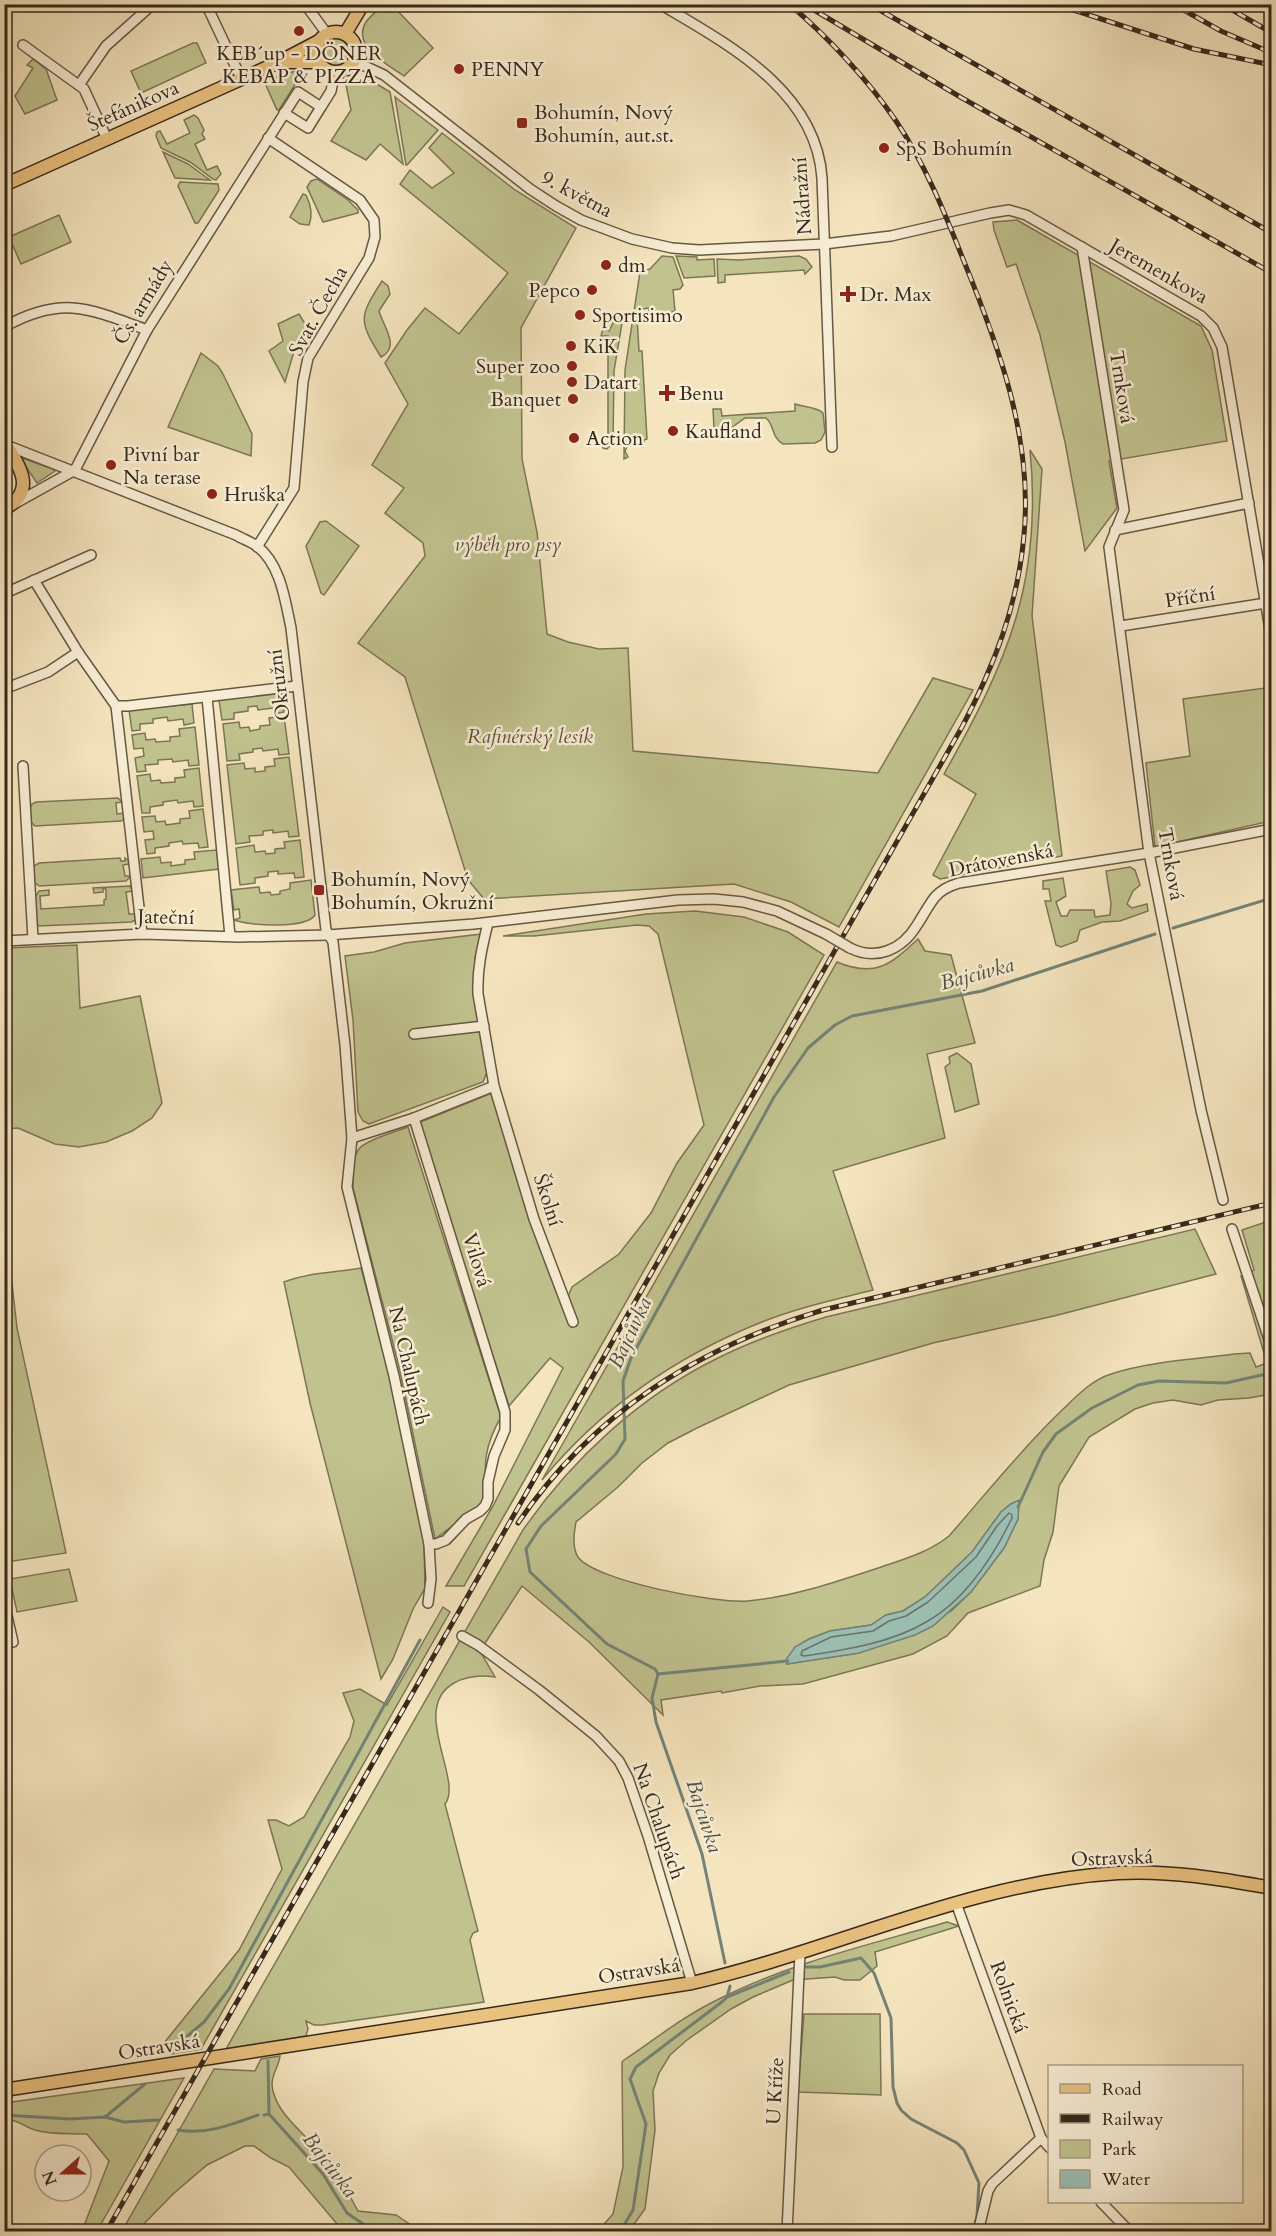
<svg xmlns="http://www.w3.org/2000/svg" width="1276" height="2236" font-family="Cardo,serif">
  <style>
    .green { fill: #c1c38f; stroke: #7c7655; stroke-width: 1.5; fill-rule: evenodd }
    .water { fill: #9cbfb4; stroke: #748377; stroke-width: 1.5 }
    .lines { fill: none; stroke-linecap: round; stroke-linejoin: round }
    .shore { stroke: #6a7468; stroke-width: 1.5 }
    .stream { stroke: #748377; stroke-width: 3 }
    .minor-casing { stroke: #665844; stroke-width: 12 }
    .major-casing { stroke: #37291b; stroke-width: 15 }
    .minor { stroke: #f8eed5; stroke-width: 9 }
    .major { stroke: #eac280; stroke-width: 12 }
    .rail-casing { stroke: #37291b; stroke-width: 5 }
    .rail { stroke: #f8eed5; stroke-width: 3; stroke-dasharray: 9; stroke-linecap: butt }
    .minor-bridge-casing { stroke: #665844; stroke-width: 12; stroke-linecap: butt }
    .minor-bridge { stroke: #f8eed5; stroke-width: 9 }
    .poi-dot { fill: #8f2418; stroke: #f8eed5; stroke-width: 2 }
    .labels { text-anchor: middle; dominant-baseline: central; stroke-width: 5; stroke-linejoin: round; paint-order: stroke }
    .poi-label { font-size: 20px; fill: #37291b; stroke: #f8eed5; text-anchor: start }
    .street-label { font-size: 20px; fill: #37291b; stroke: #f8eed5 }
    .park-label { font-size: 20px; font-style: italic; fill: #5a5038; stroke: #f8eed5 }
    .water-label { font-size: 21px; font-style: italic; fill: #504e41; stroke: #f8eed5 }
  </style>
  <rect width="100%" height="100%" fill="#f5e5bf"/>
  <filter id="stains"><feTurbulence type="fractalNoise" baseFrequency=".00333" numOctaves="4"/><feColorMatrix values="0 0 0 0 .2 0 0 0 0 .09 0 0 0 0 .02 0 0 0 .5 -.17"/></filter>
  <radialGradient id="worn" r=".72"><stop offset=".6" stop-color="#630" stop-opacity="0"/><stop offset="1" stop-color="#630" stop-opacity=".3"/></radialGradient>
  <g class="green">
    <path d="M383,5H392L433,48L404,76C388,65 351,46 366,22C370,16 378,10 383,5Z"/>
    <circle cx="336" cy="52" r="14"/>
    <polygon points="193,43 197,43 206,63 141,93 131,71"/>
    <polygon points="33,59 46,69 57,100 25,114 15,96 33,68 27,65"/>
    <polygon points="302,69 303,72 279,110 277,110 264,81"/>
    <polygon points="358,80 372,81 390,92 403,164 380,144 366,160 331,141 351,110 346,85"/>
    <polygon points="395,97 438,130 407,165 406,165"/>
    <polygon points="194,115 198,118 204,130 202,134 205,139 195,144 207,170 217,166 221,174 216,180 213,179 190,162 161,148 156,136 157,132 160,131 167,144 190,133 184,120"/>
    <polygon points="442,133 515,190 576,228 521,328 522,459 537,532 547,634 568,642 599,649 628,648 633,751 878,773 933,678 973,690 839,927 791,902 734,884 484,899 468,880 405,677 358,643 425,556 423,543 385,513 404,488 372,465 408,404 385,363 407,330 425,308 459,334 508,273 400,184 410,170 432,188 454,173 429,148"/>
    <polygon points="163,152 188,164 210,180 175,178"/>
    <polygon points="317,179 348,200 358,210 358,213 323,222 307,187 311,181"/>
    <polygon points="180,182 218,184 219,190 198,223 195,223 178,186"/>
    <path d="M303,194L306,195C311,205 313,215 309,225L300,224L290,217Z"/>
    <polygon points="59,215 71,242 21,264 9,237"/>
    <polygon points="1017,220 1201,326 1212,350 1227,441 1109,461 1117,508 1085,551 1065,442 1040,335 1016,264 1007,267 994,230 993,222"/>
    <polygon points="662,256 673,257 683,285 680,289 673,290 675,311 672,312 649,315 649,308 642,309 637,317 639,351 642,351 647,439 644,440 643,447 636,442 628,445 625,451 628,457 624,459 625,370 640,272 650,269"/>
    <polygon points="676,256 697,257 697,260 714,259 715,276 684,278"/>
    <polygon points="799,256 806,259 812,267 805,274 804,270 725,275 725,282 718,283 717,259 739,260"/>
    <path d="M382,281L388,286L390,294L379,311C383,326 401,347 381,357C358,320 359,317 382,281Z"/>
    <polygon points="299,314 307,327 295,348 285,382 269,351 283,341 278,324"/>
    <polygon points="611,317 619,319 622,323 614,371 613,443 607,449 603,448 601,444 608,444 608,336 601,336 603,328 609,331 614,321 609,318"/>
    <polygon points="201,353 218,366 223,374 252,434 251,456 168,427"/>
    <path d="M795,404C803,407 818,407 823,413L825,432L821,440L815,443L783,444C771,437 775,426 766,418H745L731,428L714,429L713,409H721L722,416L795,411Z"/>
    <path d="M1030,450L1042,469L1032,616L1062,856L940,879L933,875L976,794L944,774C1007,662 1043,582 1030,450Z"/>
    <polygon points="22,458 53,469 55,471 37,483 22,461"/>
    <polygon points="326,521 359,546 324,595 321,593 306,546 320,522"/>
    <polygon points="1265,688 1272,743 1271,821 1155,847 1146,763 1190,756 1183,699"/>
    <polygon points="281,692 284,712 274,714 273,708 258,710 257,706 248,707 248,711 234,713 234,719 222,720 219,700"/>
    <polygon points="192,704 194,723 184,725 183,719 168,721 167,717 153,719 153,723 140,724 140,730 132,731 129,710"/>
    <polygon points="284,716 289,754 279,755 278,749 263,751 262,748 253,749 253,752 239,754 240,760 227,761 223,724 239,722 240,728 249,727 250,731 260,729 260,726 270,725 269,718"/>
    <polygon points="195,727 199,765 189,766 188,760 173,762 172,759 158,760 158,764 145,765 146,771 137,772 135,758 144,756 143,748 134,749 132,735 145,733 146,740 155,739 156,742 170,741 170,737 180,736 179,729"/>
    <polygon points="289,757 299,836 289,837 288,831 273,833 273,830 263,831 263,835 249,836 250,842 236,844 227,765 244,763 245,769 255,768 255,772 265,771 265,767 275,766 274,759"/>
    <polygon points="199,768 203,806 194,807 193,801 178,803 177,800 163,802 163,805 150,807 150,813 142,813 137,776 150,774 151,781 160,780 161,783 175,782 175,778 185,777 184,770"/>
    <path d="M118,798L122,802L116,803L117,814L124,813V819L121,821L35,826C29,822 28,810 32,804L36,802Z"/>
    <polygon points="203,809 208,847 199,848 198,843 183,844 182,841 169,843 169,846 155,848 155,853 147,854 145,840 154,839 153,831 144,832 142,817 155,816 156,822 165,821 166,825 180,823 180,819 190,818 189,811"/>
    <polygon points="300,840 304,877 295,878 294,873 278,874 278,871 268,872 268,876 255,878 255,883 240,885 236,848 254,845 255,852 265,851 266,854 275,853 275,849 285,848 284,842"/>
    <polygon points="217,850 219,869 143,878 141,859 160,857 161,863 171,862 171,866 185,864 185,860 195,859 194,852"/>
    <polygon points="120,858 121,861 125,861 125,858 129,861 129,864 123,865 125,876 131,876 126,881 39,886 34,882 34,866 39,863"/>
    <polygon points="1130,867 1135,870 1140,885 1133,891 1127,904 1132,908 1147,904 1148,911 1120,921 1102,922 1080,930 1077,941 1061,947 1056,945 1045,901 1051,901 1049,889 1043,889 1043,881 1063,878 1066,896 1056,902 1061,916 1067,916 1070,910 1094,910 1095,917 1110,915 1111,903 1106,871"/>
    <path d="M311,880L315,915C306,929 250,926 234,920L240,918L239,909L234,910L231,890L259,887L260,893L270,892L271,895L280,894V891L290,889V883Z"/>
    <polygon points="130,886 133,891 126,892 129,914 135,914 136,920 131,922 39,926 37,924 35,898 39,891 49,890 49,895 40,896 41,909 104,905 104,900 106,899 106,889 103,889 103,892 94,893 93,888"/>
    <polygon points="695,911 744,917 788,932 824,955 464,1586 446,1586 493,1506 563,1368 550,1358 509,1406 418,1123 492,1093 564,1306 572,1287 619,1254 651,1213 677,1163 704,1125 658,934 649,926 637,925 534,936 503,936 646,914"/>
    <polygon points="482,934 475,957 474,993 488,1069 483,1082 369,1124 363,1121 358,1112 353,1020 345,956 374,952 405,943"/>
    <path d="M918,939L925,951L951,955L975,1043L927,1054L945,1138L833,1171L873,1290C838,1299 802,1306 767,1320C680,1354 602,1407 542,1480L837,962C875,978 890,965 918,939Z"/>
    <polygon points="77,945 80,1008 140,996 162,1103 152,1118 132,1131 106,1142 79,1147 55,1144 18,1128 5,1129 5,948"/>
    <polygon points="957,1053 971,1064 979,1104 955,1112 945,1067 950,1063 949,1057"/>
    <path d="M408,1127L501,1417C484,1446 484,1464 486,1497L483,1503L435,1539L399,1367L353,1188C353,1176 352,1158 359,1149C365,1140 397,1131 408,1127Z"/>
    <path d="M1271,1211V1394L1249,1398L1218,1400L1201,1405L1173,1400L1153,1403L1135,1409L1089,1437L1059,1486L1053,1532L1044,1560L1040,1586L968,1613L947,1636L913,1654L803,1684L760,1686L722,1693L721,1691L661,1700L663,1715L589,1642L522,1586L480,1651L495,1677C481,1675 467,1676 454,1683C409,1708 464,1781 445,1804L478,1931L473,1933L470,1940L484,2002L322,2025H314L306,2021L308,2029L306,2036L226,2049L523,1530C572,1459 640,1396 718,1358C752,1341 789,1328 826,1317L1195,1229L1216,1274L1054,1316L933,1343L789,1385L697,1428L668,1443L642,1463L618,1487L576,1522C574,1532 572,1548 578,1557C595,1581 718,1604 748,1601C791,1597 833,1583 875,1569C901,1560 928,1553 949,1536C985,1495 1018,1453 1057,1415C1073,1400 1089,1381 1111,1374C1146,1362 1197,1359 1234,1354L1250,1353L1256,1367L1267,1363L1241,1276L1254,1270L1242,1230L1266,1222L1267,1212ZM1019,1501L1018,1519L1004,1548L971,1592L951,1611L859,1653L787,1664L795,1648L809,1639L830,1631L871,1625L886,1615L903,1611L925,1597L972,1552L1001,1512L1011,1504Z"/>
    <polygon points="5,1221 17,1328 66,1553 7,1562 4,1550"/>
    <path d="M361,1268L387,1365L424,1540L425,1588L413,1609L393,1659L381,1679L310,1403L284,1282C309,1272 335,1273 361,1268Z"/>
    <polygon points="69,1569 77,1601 17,1612 10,1579"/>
    <polygon points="443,1607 450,1612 201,2049 171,2054 164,2047 164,2043 239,1950 282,1869 268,1820 276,1820 289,1826 304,1817 350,1737 354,1721 343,1693 360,1689 387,1705"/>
    <path d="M947,1922L959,1926L875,1952L877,1966L860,1980H844L835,1977L793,1980L753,1997L731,2009L687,2040L670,2055L659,2073L653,2091L655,2130L645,2209L629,2231L597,2232L613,2214L623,2167L622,2062L624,2060C654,2040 684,2016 717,2000C789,1963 869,1945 947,1922Z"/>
    <polygon points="804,2014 880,2014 881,2095 798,2092"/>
    <path d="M280,2056C279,2067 269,2077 273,2091C279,2116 305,2134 320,2152C335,2171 347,2190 358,2211L396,2215L420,2231H343L289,2167L271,2158L254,2146H245L207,2165L173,2194L137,2231H122L214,2069L255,2071L261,2059Z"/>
    <path d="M184,2078L97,2231H82L109,2161L87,2134C70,2133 51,2135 35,2130C25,2127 15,2118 5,2120V2103Z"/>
  </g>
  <polygon class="water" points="1019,1500 1018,1519 1004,1548 971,1592 933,1626 915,1635 859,1653 787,1664 785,1661 795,1647 809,1639 830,1631 871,1625 886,1615 903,1611 925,1597 972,1552 1001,1512 1011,1504"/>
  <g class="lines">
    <path class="shore" d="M1009,1513L1012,1515V1518C993,1557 966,1599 928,1621C892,1643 845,1650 804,1656L801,1655L802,1651L831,1637L873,1631L889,1621L906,1616L928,1602L976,1557L997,1526Z"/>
    <g class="stream">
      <polyline points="1173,928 1272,898"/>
      <polyline points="1018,1507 1043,1452 1056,1434 1092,1408 1138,1385 1159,1381 1226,1383 1271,1373"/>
      <polyline points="658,1674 788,1661"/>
      <polyline points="725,1963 702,1854 656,1722 652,1698 658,1674 655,1669 607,1644 530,1572 526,1549 541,1526 616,1454 625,1439 623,1381 631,1358 774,1097 808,1048 835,1025 852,1016 982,991 1155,934"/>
      <polyline points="804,1967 820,1967 861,1958 874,1973 891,2018 893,2087 897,2103 901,2110 911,2119 957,2143 964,2150 979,2183 977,2216 973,2232"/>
      <polyline points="727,1997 789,1972"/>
      <polyline points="172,2049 204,2022 229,1989 420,1640"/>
      <polyline points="268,2061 269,2114"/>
      <polyline points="4,2115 70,2119 105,2117 124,2122 159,2120"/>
      <polyline points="264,2115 269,2114 323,2174 347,2213 375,2232"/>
      <polyline points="105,2117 145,2084"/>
      <path d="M178,2130C205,2135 231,2125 258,2115"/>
      <polyline points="616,2232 624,2225 633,2210 646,2124 630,2079 636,2067 723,2001 727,1997 730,1986"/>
    </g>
    <g class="minor-casing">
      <g id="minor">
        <polyline points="206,4 241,78"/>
        <polyline points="305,4 327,34"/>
        <path d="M660,4C727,44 816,90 822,178L832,447"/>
        <polyline points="23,45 84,89 107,139"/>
        <polyline points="354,61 384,75 530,189 556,206 581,220 632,239 672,248 699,250 824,244 891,236 990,213 1009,210 1026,215 1201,316 1213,328 1222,347 1272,641"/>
        <polyline points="79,85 106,46 153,4"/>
        <polyline points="284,113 308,128 321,107"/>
        <polyline points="1082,247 1124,510 1109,547 1149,853 1201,1110 1223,1200"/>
        <path d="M4,327C62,295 89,308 147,330"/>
        <path d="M6,445L236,535C243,539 251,542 257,546C281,565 285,600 291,628L326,930L333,942L345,1045L352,1138L347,1187L394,1376L429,1544L431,1579L428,1603"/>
        <polyline points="14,504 75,470 147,330 298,92 321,107 331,91 335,72"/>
        <polyline points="1115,530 1249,503"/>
        <polyline points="257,547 294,488 303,382 308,358 369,258 375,237 374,220 360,200 268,138"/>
        <polyline points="34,580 78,652 116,706 128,706 297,686"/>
        <polyline points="10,591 91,555"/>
        <polyline points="1121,626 1266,603"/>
        <polyline points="4,689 48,672 78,652"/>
        <polyline points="207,697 230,936"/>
        <polyline points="116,706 142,934"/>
        <polyline points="23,766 33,939"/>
        <path d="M488,923C482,947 477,969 478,994L494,1086L534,1219L573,1322"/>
        <polyline points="4,941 142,934 239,937 328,935 474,924 678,900 714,899 743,902 777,911 826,934"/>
        <path d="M850,948C876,961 902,950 917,925C923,916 928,906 935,897C941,890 949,886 959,883L1149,853L1272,829"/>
        <polyline points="414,1034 484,1026"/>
        <polyline points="414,1118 505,1412 505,1430 494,1456 488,1482 488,1499 485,1506 480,1511 466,1519 446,1540 436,1544 429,1544"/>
        <polyline points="352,1138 414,1118 494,1086"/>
        <polyline points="1232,1229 1272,1348"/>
        <polyline points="4,1603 13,1642"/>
        <polyline points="462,1636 478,1645 539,1690 596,1736 619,1761 628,1778 648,1836 692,1983"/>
        <polyline points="956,1903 1041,2138 1050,2148"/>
        <polyline points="1101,2202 1130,2232"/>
        <polyline points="787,2232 800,1953"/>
        <polyline points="978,2232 988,2191 992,2184 1041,2138"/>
      </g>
    </g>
    <g class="major-casing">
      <g id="major">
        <circle cx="336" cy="52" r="20"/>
        <polyline points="345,34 363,4"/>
        <polyline points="281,62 318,62"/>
        <polyline points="4,185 277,63 319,41"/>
        <path d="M4,442C19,465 38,491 4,509"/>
        <path d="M4,2090L692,1983C835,1950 970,1882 1118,1873C1169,1870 1222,1879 1272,1888"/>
      </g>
    </g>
    <use href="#minor" class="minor"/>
    <use href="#major" class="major"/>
    <g class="rail-casing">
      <g id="rail">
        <polyline points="804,4 962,98 1272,273"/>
        <polyline points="869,4 1272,233"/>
        <polyline points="1055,4 1194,49 1272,65"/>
        <polyline points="1222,4 1272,33"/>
        <polyline points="1180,8 1221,31 1272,53"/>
        <path d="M518,1523C594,1412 697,1348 823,1310L1272,1203"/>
        <path d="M106,2232L962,727C994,666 1018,605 1024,535C1033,438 999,347 963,259C944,211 925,164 896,121C868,80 828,37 789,4"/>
      </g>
    </g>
    <use href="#rail" class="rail"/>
    <g class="minor-bridge-casing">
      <polyline id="minor-bridge" points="826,934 850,948"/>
    </g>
    <use href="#minor-bridge" class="minor-bridge"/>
  </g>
  <g class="poi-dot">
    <circle cx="299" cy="31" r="6"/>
    <circle cx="459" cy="69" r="6"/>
    <rect x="516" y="117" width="12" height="12" rx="3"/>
    <circle cx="884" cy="148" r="6"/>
    <circle cx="606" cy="265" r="6"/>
    <circle cx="592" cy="290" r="6"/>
    <path d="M845 285h6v6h6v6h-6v6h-6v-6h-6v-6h6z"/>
    <circle cx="580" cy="315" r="6"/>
    <circle cx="571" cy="346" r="6"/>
    <circle cx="572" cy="366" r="6"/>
    <circle cx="572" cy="382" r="6"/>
    <path d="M664 384h6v6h6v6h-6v6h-6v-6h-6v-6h6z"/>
    <circle cx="573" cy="399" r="6"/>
    <circle cx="673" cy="431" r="6"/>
    <circle cx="574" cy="438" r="6"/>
    <circle cx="111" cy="465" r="6"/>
    <circle cx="212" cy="494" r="6"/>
    <rect x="313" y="884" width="12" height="12" rx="3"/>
  </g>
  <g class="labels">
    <g class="poi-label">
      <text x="299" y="53" text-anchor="middle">KEB´up - DÖNER<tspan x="299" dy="23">KEBAP &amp; PIZZA</tspan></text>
      <text x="471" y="69">PENNY</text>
      <text x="534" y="112">Bohumín, Nový<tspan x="534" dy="23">Bohumín, aut.st.</tspan></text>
      <text x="896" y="148">SpS Bohumín</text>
      <text x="618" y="265">dm</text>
      <text x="580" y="290" text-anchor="end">Pepco</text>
      <text x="860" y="294">Dr. Max</text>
      <text x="592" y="315">Sportisimo</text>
      <text x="583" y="346">KiK</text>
      <text x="560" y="366" text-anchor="end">Super zoo</text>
      <text x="584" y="382">Datart</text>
      <text x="679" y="393">Benu</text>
      <text x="561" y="399" text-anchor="end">Banquet</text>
      <text x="685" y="431">Kaufland</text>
      <text x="586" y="438">Action</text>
      <text x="123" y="454">Pivní bar<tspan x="123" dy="23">Na terase</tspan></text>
      <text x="224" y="494">Hruška</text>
      <text x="331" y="879">Bohumín, Nový<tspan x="331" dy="23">Bohumín, Okružní</tspan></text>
    </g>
    <g class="street-label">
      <text transform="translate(133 106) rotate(-24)">Štefánikova</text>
      <text transform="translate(577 194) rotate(28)">9. května</text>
      <text transform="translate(802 196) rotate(-94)">Nádražní</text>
      <text transform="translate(1159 271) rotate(30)">Jeremenkova</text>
      <text transform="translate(143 302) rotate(-59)">Čs. armády</text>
      <text transform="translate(318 311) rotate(-61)">Svat. Čecha</text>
      <text transform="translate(1122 387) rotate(81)">Trnková</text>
      <text transform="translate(1190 597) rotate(-9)">Příční</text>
      <text transform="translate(279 685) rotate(-97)">Okružní</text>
      <text transform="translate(1001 860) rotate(-11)">Drátovenská</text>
      <text transform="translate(1171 864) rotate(80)">Trnková</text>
      <text transform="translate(166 917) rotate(1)">Jateční</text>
      <text transform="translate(548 1200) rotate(72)">Školní</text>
      <text transform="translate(477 1260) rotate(73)">Vilová</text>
      <text transform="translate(409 1366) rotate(77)">Na Chalupách</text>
      <text transform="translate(659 1821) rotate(71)">Na Chalupách</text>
      <text transform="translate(1112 1858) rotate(-2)">Ostravská</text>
      <text transform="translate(639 1971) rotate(-9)">Ostravská</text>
      <text transform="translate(1009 1997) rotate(70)">Rolnická</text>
      <text transform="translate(159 2047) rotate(-9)">Ostravská</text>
      <text transform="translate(775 2091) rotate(-87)">U Kříže</text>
    </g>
    <g class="park-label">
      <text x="508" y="544">výběh pro psy</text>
      <text x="530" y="736">Rafinérský lesík</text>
    </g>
    <g class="water-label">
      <text transform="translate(977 974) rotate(-15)">Bajcůvka</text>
      <text transform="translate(630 1333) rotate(-65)">Bajcůvka</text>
      <text transform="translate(704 1816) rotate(72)">Bajcůvka</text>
      <text transform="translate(330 2165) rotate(53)">Bajcůvka</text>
    </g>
  </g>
  <rect width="1276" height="2236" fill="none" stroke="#f5e5bf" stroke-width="24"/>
  <rect x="6" y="6" width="1264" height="2224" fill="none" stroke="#37291b" stroke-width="3"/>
  <rect x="12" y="12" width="1252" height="2212" fill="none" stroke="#37291b" stroke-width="1.5"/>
  <rect x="1048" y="2065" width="195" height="138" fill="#f8eed5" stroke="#ab9f8b" stroke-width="1.5"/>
  <rect x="1060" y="2084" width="30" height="9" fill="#eac280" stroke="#ab9f8b" stroke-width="1.5"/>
  <text x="1102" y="2095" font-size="18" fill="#37291b">Road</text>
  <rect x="1060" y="2114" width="30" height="9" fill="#37291b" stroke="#ab9f8b" stroke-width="1.5"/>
  <text x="1102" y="2125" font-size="18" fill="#37291b">Railway</text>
  <rect x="1060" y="2140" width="30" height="18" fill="#c1c38f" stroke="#ab9f8b" stroke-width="1.5"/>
  <text x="1102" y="2155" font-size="18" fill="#37291b">Park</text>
  <rect x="1060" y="2170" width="30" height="18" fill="#9cbfb4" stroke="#ab9f8b" stroke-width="1.5"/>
  <text x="1102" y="2185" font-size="18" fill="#37291b">Water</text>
  <g transform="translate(63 2173) rotate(249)"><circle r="28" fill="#f8eed5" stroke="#ab9f8b" stroke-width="1.5"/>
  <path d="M0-4.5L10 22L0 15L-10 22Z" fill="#8f2418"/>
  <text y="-9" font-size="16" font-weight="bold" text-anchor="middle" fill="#37291b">N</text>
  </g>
  <rect width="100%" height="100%" filter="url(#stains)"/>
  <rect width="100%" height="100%" fill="url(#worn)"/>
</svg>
